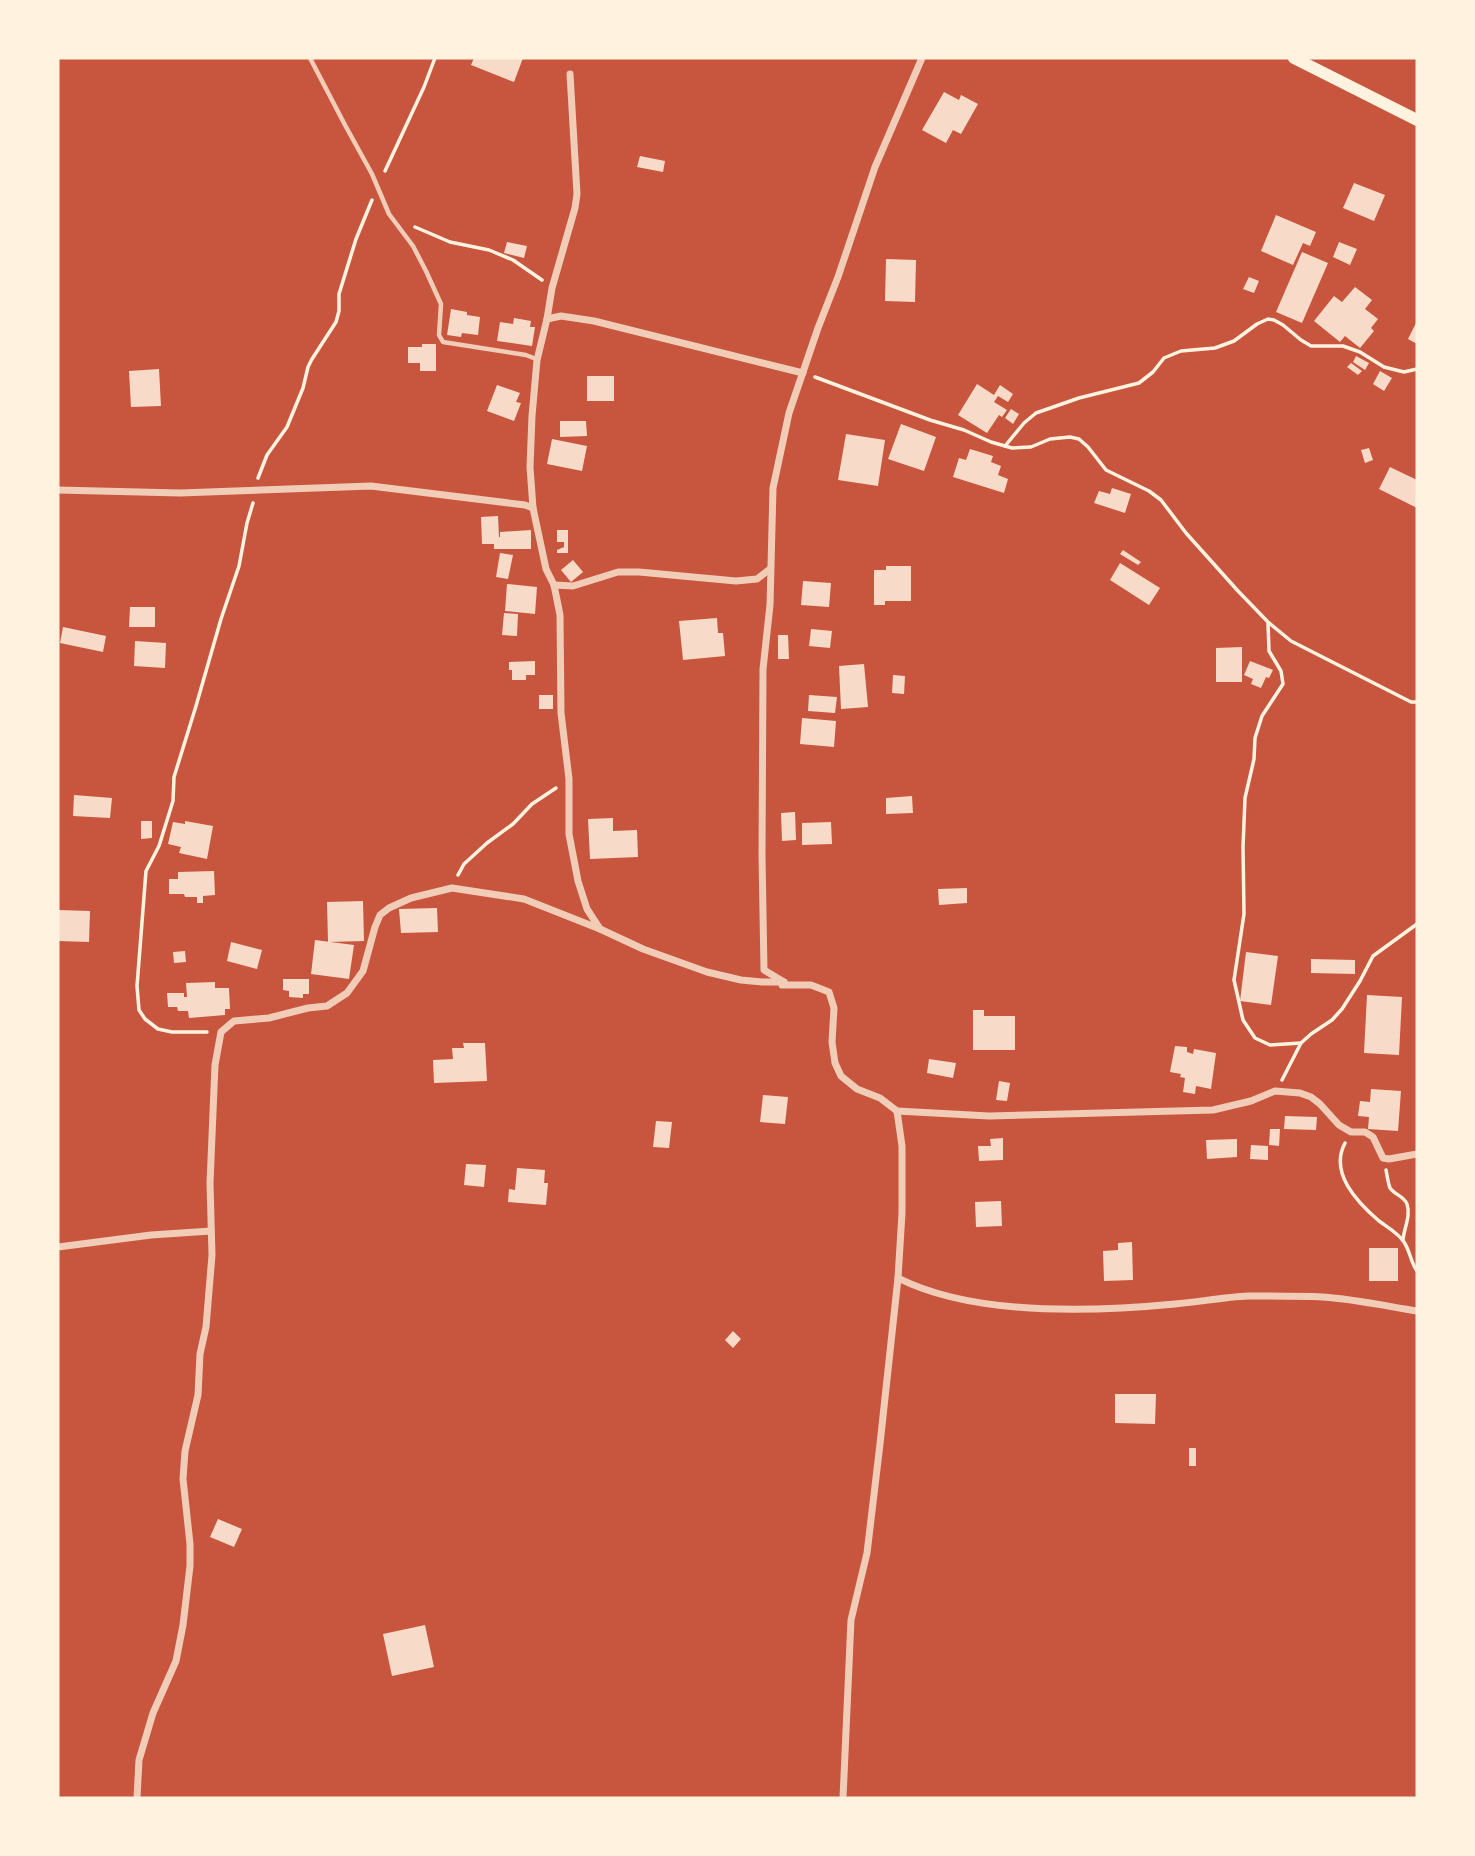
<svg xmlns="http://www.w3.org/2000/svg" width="1475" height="1856" font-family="Poppins,sans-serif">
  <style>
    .building { fill: #f7dbc8 }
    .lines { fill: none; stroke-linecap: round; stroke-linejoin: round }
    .path { stroke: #fff3e0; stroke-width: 3.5 }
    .service { stroke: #f1ccb7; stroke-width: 4.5 }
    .minor { stroke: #f1ccb7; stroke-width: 7 }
    .secondary { stroke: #fff3e0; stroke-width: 12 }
  </style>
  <rect width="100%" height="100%" fill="#c8553d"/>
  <g class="building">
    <polygon points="474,58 523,58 514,82 471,65"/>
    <polygon points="944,92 959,100 961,95 978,104 961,134 953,130 946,143 922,130"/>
    <polygon points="640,156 665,161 663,172 637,167"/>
    <polygon points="1354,183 1385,195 1374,221 1343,208"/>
    <polygon points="1276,215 1316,232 1310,246 1303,243 1293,265 1261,251"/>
    <polygon points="507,242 527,246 524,258 504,253"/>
    <polygon points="1339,242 1357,249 1350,265 1333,257"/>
    <polygon points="1302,252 1328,263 1302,323 1276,312"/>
    <polygon points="886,259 916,260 915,302 885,301"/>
    <polygon points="1249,277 1259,281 1254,293 1243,289"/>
    <polygon points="1355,287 1372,300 1365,309 1378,319 1371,328 1374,331 1360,348 1345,336 1340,342 1314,321 1334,296 1342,302"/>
    <polygon points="451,309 467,312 467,315 480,317 478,335 462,333 461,337 447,335"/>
    <polygon points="514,318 531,321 530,327 535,327 532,346 497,341 500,322 513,324"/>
    <polygon points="1417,321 1417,344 1408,339"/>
    <polygon points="422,344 436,344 436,371 420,371 420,363 408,363 408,347 422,347"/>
    <polygon points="1356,356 1369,363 1365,370 1353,362"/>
    <polygon points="1351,363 1362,371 1358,375 1347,367"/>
    <polygon points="159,369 161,406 131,407 129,371"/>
    <polygon points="1380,371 1392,378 1384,391 1373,384"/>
    <rect x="587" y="376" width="27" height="25"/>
    <polygon points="977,384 994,395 1000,385 1013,394 1008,402 998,396 994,402 1007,410 1002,417 999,415 987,433 958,415"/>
    <polygon points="497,385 520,393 516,402 521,403 514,421 487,411"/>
    <polygon points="1011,409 1019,414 1013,424 1005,418"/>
    <polygon points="560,421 586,421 587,436 560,437"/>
    <polygon points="901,424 936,437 924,471 888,459"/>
    <polygon points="846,434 885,440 878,486 838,480"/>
    <polygon points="552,439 587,446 582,471 547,464"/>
    <polygon points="1369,448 1373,460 1365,463 1361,450"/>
    <polygon points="970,449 993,456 991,462 1001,466 998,475 1008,479 1004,493 953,477 959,458 966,460"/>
    <polygon points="1390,467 1417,480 1417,508 1379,489"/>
    <polygon points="1112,488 1131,494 1125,513 1094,503 1099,491 1110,494"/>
    <polygon points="498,516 499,537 500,537 500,532 531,530 531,549 494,549 494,544 482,544 481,517"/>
    <polygon points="557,530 568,530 568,553 557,553 557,550 564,547 564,542 557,542"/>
    <polygon points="1123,550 1141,562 1138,565 1120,554"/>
    <polygon points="500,553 513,555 508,579 496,577"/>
    <polygon points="573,560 583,572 571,582 561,570"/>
    <polygon points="1120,563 1160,588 1149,605 1110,580"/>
    <polygon points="886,566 911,566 911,601 885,601 885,605 874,605 874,570 886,570"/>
    <polygon points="803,581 831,583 829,607 801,605"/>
    <polygon points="507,584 537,587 535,614 505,611"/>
    <polygon points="130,607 155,607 155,627 129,627"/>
    <polygon points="504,613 518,614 517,636 502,635"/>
    <polygon points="717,618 718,633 723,633 725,656 683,660 679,621"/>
    <polygon points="63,627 106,636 103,652 60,643"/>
    <polygon points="811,629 832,631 830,648 809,646"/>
    <polygon points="778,635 788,635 789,659 778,659"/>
    <polygon points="135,641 166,643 165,668 134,666"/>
    <polygon points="1242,647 1242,682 1216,682 1216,648"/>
    <polygon points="535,661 535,675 526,675 526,680 512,680 512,670 509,670 509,662"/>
    <polygon points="1250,661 1273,670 1269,678 1266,677 1261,688 1251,684 1253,679 1244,675"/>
    <polygon points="864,664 868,707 841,709 839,666"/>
    <polygon points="893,675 905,676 904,694 892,693"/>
    <rect x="539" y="695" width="14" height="14"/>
    <polygon points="809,695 837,697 835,713 808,711"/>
    <polygon points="802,718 836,721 834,747 800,744"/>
    <polygon points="74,795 112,798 110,818 73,816"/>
    <polygon points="912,796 913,813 886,814 886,798"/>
    <polygon points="795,812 796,840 782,841 781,813"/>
    <polygon points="613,818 613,831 637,830 638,857 590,859 588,819"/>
    <polygon points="141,821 152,821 152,838 141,839"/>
    <polygon points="185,821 213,826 207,859 179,853 181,847 168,844 173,822 185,824"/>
    <polygon points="831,822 832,844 802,845 802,823"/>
    <polygon points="214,871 215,895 203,896 203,903 197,903 197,897 185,897 184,894 169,894 169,879 178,879 178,872"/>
    <polygon points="967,888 967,903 939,905 938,889"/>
    <polygon points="363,901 364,941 328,942 327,902"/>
    <polygon points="437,908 438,932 401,933 399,909"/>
    <polygon points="58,910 90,911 89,942 58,941"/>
    <polygon points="315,940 354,945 349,979 311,974"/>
    <polygon points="231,942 262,950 257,969 227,961"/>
    <polygon points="185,951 186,962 174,963 173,952"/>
    <polygon points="1246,952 1278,956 1271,1005 1240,1001"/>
    <polygon points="1311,959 1355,960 1355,974 1311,973"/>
    <polygon points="283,979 309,979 309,994 303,994 303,998 289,997 289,991 283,990"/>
    <polygon points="215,982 215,988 229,988 230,1009 225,1009 225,1015 189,1018 188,1011 178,1011 177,1007 168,1007 167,993 184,993 184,997 187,997 186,983"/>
    <polygon points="1367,995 1402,997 1399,1055 1364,1053"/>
    <polygon points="973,1010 984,1010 984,1016 1015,1016 1015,1050 973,1050"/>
    <polygon points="463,1043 485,1043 487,1081 434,1083 433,1060 453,1059 452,1048 464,1048"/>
    <polygon points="1175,1046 1187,1047 1187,1052 1193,1054 1194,1049 1216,1053 1211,1089 1196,1086 1195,1094 1183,1092 1185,1078 1180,1077 1181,1074 1170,1072"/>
    <polygon points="929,1059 956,1063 953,1078 927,1073"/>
    <polygon points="999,1081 1010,1083 1007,1101 996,1100"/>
    <polygon points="1371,1089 1401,1091 1398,1131 1368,1129 1369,1117 1358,1116 1360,1101 1370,1102"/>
    <polygon points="763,1095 788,1097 785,1124 760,1122"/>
    <polygon points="1285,1116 1317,1117 1316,1130 1284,1129"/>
    <polygon points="656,1121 672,1122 669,1148 653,1147"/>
    <polygon points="1270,1129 1280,1129 1279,1146 1269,1145"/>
    <polygon points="1003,1138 1003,1160 979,1161 978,1146 991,1146 990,1139"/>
    <polygon points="1237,1139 1237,1157 1207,1159 1206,1140"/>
    <polygon points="1251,1145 1268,1146 1268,1160 1250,1159"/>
    <polygon points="466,1164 486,1165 484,1187 464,1185"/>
    <polygon points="517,1168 545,1170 544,1183 548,1183 546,1205 508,1202 509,1189 515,1190"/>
    <polygon points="1001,1201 1002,1226 976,1227 975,1202"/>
    <polygon points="1132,1242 1133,1280 1104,1281 1103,1251 1118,1250 1118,1243"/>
    <rect x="1369" y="1248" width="29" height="33"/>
    <polygon points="733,1331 741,1339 733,1348 725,1340"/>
    <polygon points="1115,1394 1156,1394 1155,1424 1115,1423"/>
    <rect x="1189" y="1448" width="7" height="18"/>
    <polygon points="218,1519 242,1529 234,1547 210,1537"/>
    <polygon points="425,1625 434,1667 392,1676 383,1634"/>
  </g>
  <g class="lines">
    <g class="path">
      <polyline points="385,171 424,87 435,58"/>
      <polyline points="415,227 450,242 489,250 513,260 542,280"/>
      <polyline points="815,377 930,420 964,430 991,442 1012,448 1031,447 1050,439 1070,437 1079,439 1088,447 1106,470 1149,491 1161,500 1186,533 1238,591 1268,622 1291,641 1411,702 1417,702"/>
      <polyline points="1005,446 1024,423 1036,413 1079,398 1139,383 1153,372 1164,358 1181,351 1215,348 1234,341 1257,324 1268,319 1274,320 1283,325 1301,340 1311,346 1343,346 1360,352 1384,367 1404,372 1417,369"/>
      <polyline points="258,478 267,455 287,427 303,388 308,367 312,359 336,322 339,311 339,294 356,239 372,200"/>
      <polyline points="1268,623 1269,651 1281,671 1283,684 1262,716 1255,738 1254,759 1245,798 1243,847 1244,914 1234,980 1243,1020 1255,1038 1270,1045 1301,1043"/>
      <polyline points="458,875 464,864 487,843 513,824 532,804 556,788"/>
      <polyline points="207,1032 172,1032 158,1029 145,1019 139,1010 137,986 146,871 159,846 173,801 174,777 196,706 221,619 239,566 247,523 253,503"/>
      <polyline points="1282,1080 1301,1043 1311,1034 1332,1020 1342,1009 1360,981 1373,956 1417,924"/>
      <path d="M1345,1143C1329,1173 1357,1202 1379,1221C1387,1227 1398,1233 1404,1242C1410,1251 1411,1263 1417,1271"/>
      <path d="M1386,1170C1387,1175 1388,1183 1390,1188C1395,1195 1404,1196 1407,1204C1411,1216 1404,1228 1403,1240"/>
    </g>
    <polyline class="service" points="310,58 345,125 372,174 389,214 413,246 426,271 441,304 439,335 443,342 526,355 536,359"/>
    <g class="minor">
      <polyline points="570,74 577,194 575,208 552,288 547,319 537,360 532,416 530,467 533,508 546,569 554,585 560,615 561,713 569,779 569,834 578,881 587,909 600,929 643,949 707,972 741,980 762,982 784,982"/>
      <polyline points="547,319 561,316 594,321 803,373"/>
      <polyline points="58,490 180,493 371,486 525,505 533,508"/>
      <polyline points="554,585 573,586 618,572 639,572 736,581 757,579 770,569"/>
      <polyline points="897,1111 989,1116 1213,1110 1251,1101 1275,1091 1300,1093 1311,1097 1320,1104 1339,1125 1351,1132 1365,1132 1373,1137 1383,1158 1389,1159 1417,1154"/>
      <polyline points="58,1247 151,1235 211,1231"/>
      <path d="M898,1278C973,1316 1092,1312 1175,1304C1199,1302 1224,1297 1248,1296C1273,1296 1298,1296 1323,1297C1354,1299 1386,1306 1417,1311"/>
      <polyline points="137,1798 139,1760 153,1713 176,1661 183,1625 190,1566 190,1544 183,1479 185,1451 198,1395 200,1354 206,1327 212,1255 210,1183 215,1065 221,1032 234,1021 269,1018 308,1008 327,1006 347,993 363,971 375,927 380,915 389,908 411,898 452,888 524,899 600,929"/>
      <polyline points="843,1798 851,1620 867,1553 880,1444 898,1278 902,1213 902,1146 897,1111 880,1098 857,1089 841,1076 835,1063 832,1042 834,1008 829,992 811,985 782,985 784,982 764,970 762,856 763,669 770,605 773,488 789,413 818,328 838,277 875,167 922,58"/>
    </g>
    <polyline class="secondary" points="1294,58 1417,120"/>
  </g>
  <rect width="1475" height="1856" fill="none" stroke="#fff3e0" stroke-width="119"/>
</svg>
